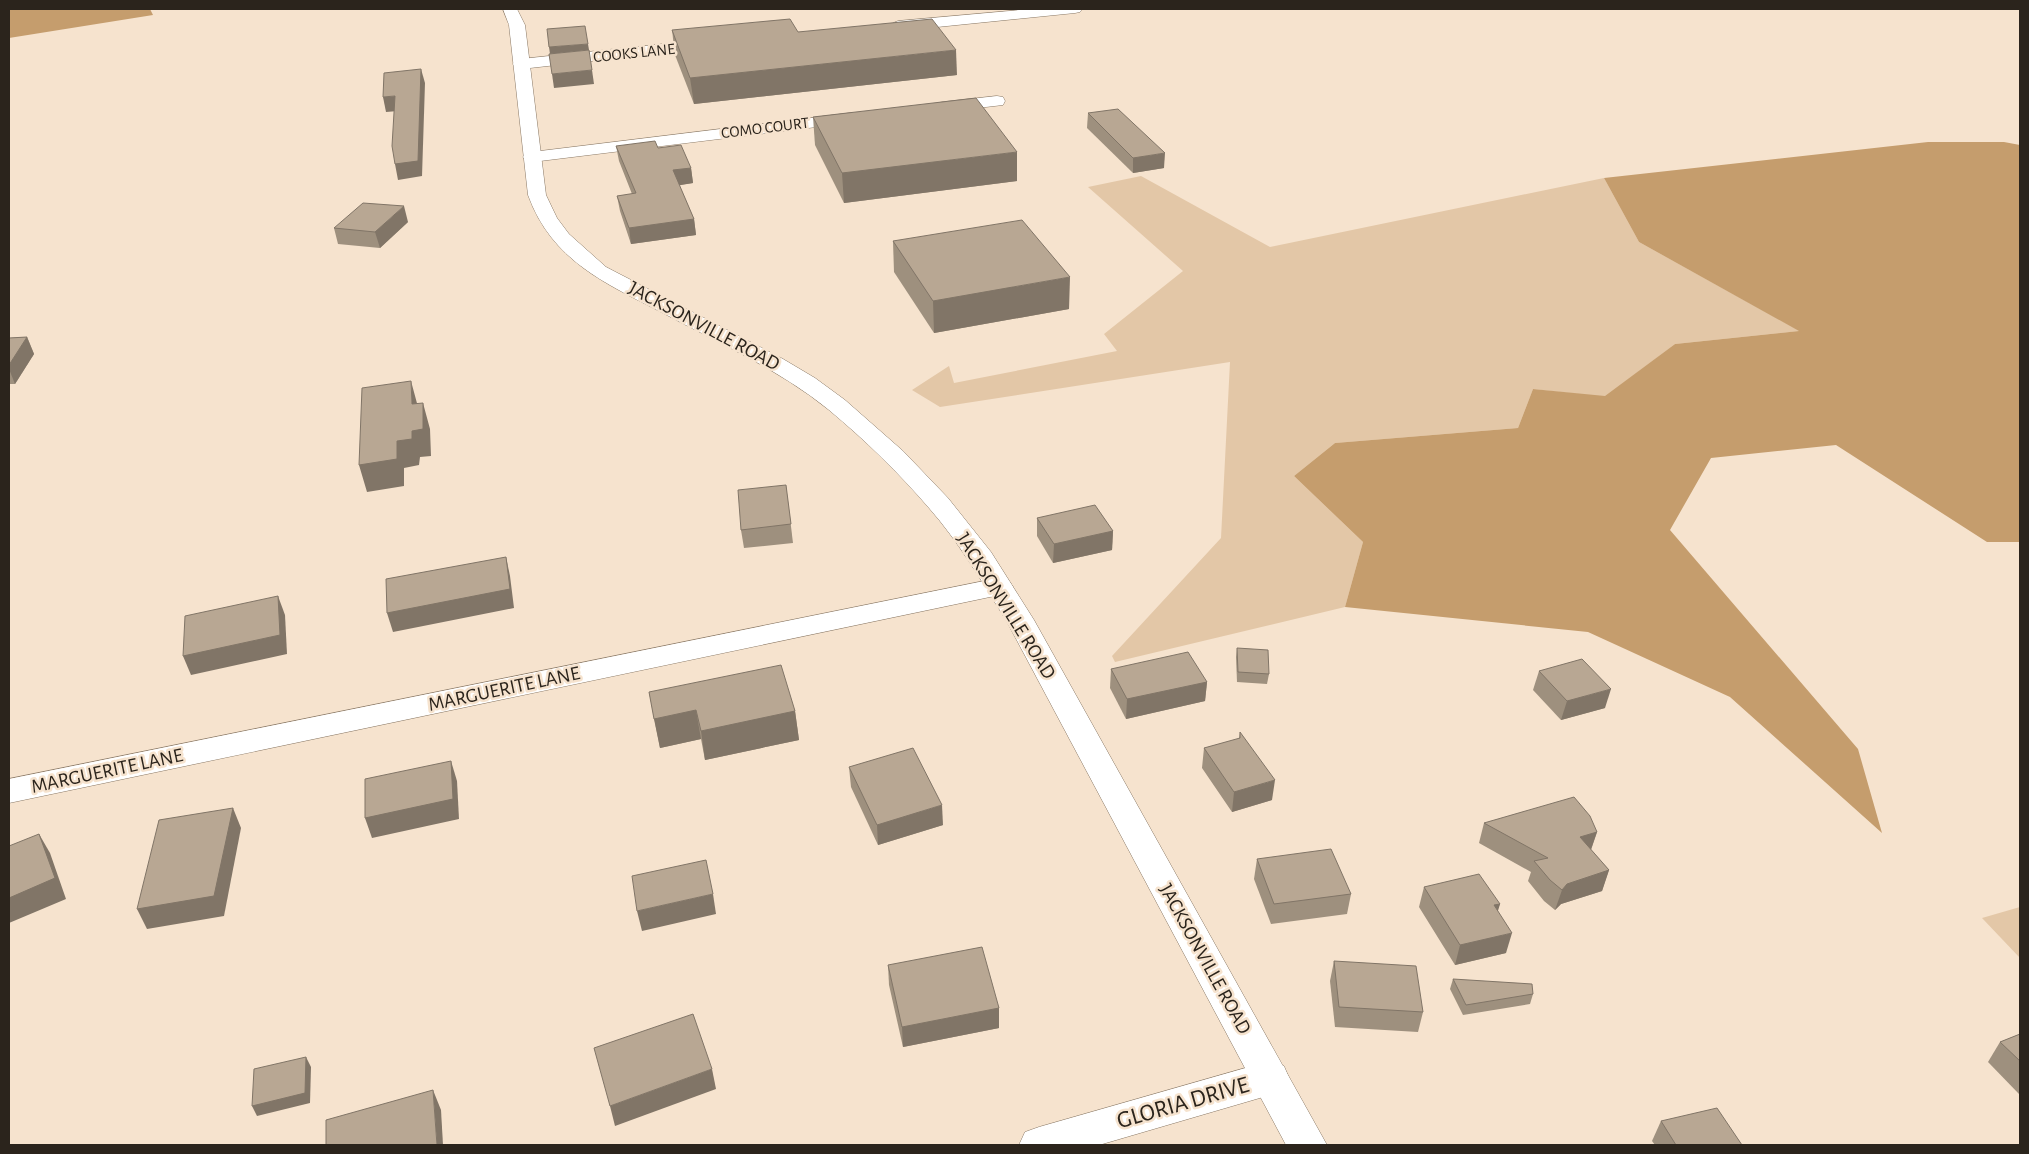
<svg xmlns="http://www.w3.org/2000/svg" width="2029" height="1154" font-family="'Alegreya Sans',sans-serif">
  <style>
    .green { fill: #e3c7a7 }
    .forest { fill: #c59d6d }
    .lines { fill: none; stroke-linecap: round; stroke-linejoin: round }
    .minor-casing { stroke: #897865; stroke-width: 1 }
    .major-casing { stroke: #897865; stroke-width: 1 }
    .minor { fill: #fff; fill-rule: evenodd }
    .major { fill: #fff; fill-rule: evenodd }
    .wall { fill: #9e907e }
    .shaded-wall { fill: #817567 }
    .building { fill: #b8a793; stroke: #817567 }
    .labels { text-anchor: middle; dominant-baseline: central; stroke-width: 5; stroke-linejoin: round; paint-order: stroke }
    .far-street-label { font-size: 16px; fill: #2b241c; stroke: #f6e3ce }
    .street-label { font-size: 20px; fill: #2b241c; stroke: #f6e3ce }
    .near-street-label { font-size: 24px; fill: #2b241c; stroke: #f6e3ce }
  </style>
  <rect width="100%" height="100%" fill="#f6e3ce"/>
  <g class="green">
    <polygon points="1141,176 1270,247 1604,178 1639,242 1800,331 1675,344 1605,397 1533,389 1518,428 1335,443 1294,476 1363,542 1345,607 1115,662 1112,656 1221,538 1230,362 940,407 912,390 949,366 954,383 1117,351 1104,334 1183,271 1088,187"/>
    <polygon points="2020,907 2020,958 1982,918"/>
  </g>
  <g class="forest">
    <polygon points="9,9 150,9 153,15 9,38"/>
    <polygon points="1928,142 2004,142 2020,145 2020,542 1987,542 1836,445 1711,458 1670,530 1858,749 1882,833 1730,697 1588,632 1345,607 1363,542 1294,476 1335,443 1518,428 1533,389 1605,396 1675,344 1799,331 1639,242 1604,178"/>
  </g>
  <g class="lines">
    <g class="minor-casing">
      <g id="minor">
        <polygon points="1031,9 1082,9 1080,12 1075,13 898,31 893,29 890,26 893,23 898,21"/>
        <polygon points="711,39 717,41 719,44 717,47 521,69 515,67 513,64 515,61 521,59"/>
        <polygon points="997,96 1003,97 1005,101 1003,105 943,112 937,111 934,107 937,103 943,102"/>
        <polygon points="851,113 857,114 860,118 857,122 532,162 526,161 523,157 526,153 532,152"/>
        <polygon points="999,578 1009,581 1013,587 1009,593 9,803 9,779"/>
        <polygon points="1270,1061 1284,1066 1289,1078 1284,1090 1270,1095 1099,1145 1019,1145 1025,1132 1039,1127"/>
      </g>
    </g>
    <g class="major-casing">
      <path id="major" d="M503,9H517L525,25L546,195L557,218L569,234L606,267L783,359L815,378L845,400L903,451L948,498L991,552L1034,620L1327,1145H1286L1006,620C982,582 959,542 929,508C899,473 865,440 829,410C780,370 719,343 663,313C605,283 552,261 528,195L509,25Z"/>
    </g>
    <use href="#minor" class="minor"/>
    <use href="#major" class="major"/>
  </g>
  <g class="wall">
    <polygon points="672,30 798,32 957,75 694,104 675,55"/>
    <polygon points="1088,113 1164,168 1133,173 1087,128"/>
    <polygon points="813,117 1017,181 844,203 815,145"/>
    <polygon points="616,146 658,148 691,168 693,183 679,185 694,219 696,235 631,244 620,211 617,196 632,194 619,161"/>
    <polygon points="408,222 380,248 338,244 334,228"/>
    <polygon points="893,241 1069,309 934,333 894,272"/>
    <polygon points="27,337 34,354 15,384 9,384 9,338"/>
    <polygon points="786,485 793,543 744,548 741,530"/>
    <polygon points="1037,518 1113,531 1112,550 1053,563 1037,536"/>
    <polygon points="1237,648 1269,674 1267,684 1237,682 1236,657"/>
    <polygon points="1111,669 1207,682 1205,701 1126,719 1110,688"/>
    <polygon points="1539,671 1605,708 1561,720 1533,690"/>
    <polygon points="649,692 795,711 799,740 705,760 701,739 660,748"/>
    <polygon points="1240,732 1272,800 1232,812 1202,768 1204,748 1239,739"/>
    <polygon points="849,767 943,825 878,845 851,787"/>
    <polygon points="1484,823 1597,832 1591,850 1609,870 1602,891 1561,904 1555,910 1544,901 1528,881 1531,872 1479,843"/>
    <polygon points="1257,859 1351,894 1347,914 1271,924 1254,879"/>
    <polygon points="1424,887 1500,904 1497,911 1506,953 1455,965 1419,907"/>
    <polygon points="1334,961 1423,1012 1418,1032 1335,1027 1330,981"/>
    <polygon points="888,965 999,1008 999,1028 903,1047 889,985"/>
    <polygon points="1453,979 1533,994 1530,1004 1463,1015 1450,989"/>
    <polygon points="2020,1034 2020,1095 1988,1062 2000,1042"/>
    <polygon points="1661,1121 1742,1145 1655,1145 1652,1141"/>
  </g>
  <g class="shaded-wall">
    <polygon points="588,44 589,50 550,54 549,47"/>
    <polygon points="956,50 957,75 694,104 690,78"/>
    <polygon points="421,69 425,83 422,176 398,180 395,164"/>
    <polygon points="592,70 594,84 554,88 552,74"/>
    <polygon points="395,96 398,111 386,112 383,97"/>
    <polygon points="1017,152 1017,181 844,203 842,173"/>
    <polygon points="1165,153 1164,168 1133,173 1133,158"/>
    <polygon points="691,168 693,183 675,186 673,170"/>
    <polygon points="404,206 408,222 380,248 375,232"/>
    <polygon points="694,219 696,235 631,244 629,228"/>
    <polygon points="1070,277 1069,309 934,333 933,301"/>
    <polygon points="27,337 34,354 15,384 9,369 9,365"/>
    <polygon points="411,381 418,407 423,403 430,429 431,456 420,457 419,465 404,468 404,486 367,492 359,465 397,441 412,404"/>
    <polygon points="1113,531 1112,550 1053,563 1054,544"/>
    <polygon points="506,557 510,576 514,608 393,632 387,613"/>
    <polygon points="278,596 285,615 287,654 191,675 183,656"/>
    <polygon points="1207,682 1205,701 1126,719 1127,699"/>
    <polygon points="1611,689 1605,708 1561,720 1567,701"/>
    <polygon points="696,710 701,739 660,748 654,719"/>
    <polygon points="795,711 799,740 705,760 701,731"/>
    <polygon points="451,761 457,781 459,819 372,838 365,818"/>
    <polygon points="1275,780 1272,800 1232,812 1234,792"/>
    <polygon points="942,805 943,825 878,845 877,825"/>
    <polygon points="233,808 241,828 224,916 147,929 137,909"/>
    <polygon points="1597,832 1590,852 1580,837"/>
    <polygon points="39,834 50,853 66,899 9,923 9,898"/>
    <polygon points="1609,870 1602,891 1561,904 1555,910 1562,890 1567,884"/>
    <polygon points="713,894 716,914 642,931 637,911"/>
    <polygon points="1500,904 1494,924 1494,905"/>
    <polygon points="1512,933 1506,953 1455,965 1460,945"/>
    <polygon points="999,1008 999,1028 903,1047 902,1027"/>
    <polygon points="306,1057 311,1067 310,1103 257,1116 252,1106"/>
    <polygon points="712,1069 716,1089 615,1126 610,1106"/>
    <polygon points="433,1090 441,1110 443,1145 437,1145"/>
  </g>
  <g class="building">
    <polygon points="790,19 798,32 932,19 956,50 690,78 672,30"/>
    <polygon points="585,26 588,44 549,47 547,29"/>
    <polygon points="589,50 592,70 552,74 549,54"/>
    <polygon points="421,69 418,161 395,164 392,146 395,96 383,97 384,73"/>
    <polygon points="976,98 1017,152 842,173 813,117"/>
    <polygon points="1118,109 1165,153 1133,158 1088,113"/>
    <polygon points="655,141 658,148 681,145 691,168 673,170 694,219 629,228 617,196 636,193 616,146"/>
    <polygon points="363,203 404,206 375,232 334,228"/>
    <polygon points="1022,220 1070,277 933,301 893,241"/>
    <polygon points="27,337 9,365 9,338"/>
    <polygon points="411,381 412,404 423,403 423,429 412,431 412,439 397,441 397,459 359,465 362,388"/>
    <polygon points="786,485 791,524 741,530 738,490"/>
    <polygon points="1095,505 1113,531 1054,544 1037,518"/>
    <polygon points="506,557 510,589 387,613 386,579"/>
    <polygon points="278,596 280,635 183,656 185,616"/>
    <polygon points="1237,648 1268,650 1269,674 1238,672"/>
    <polygon points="1188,652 1207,682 1127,699 1111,669"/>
    <polygon points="1582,659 1611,689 1567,701 1539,671"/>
    <polygon points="781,665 795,711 701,731 696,710 654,719 649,692"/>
    <polygon points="1240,732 1275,780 1234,792 1204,748 1240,738"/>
    <polygon points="913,748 942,805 877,825 849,767"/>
    <polygon points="451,761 453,799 365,818 365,779"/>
    <polygon points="1574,797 1590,816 1597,832 1580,837 1609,870 1567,884 1562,890 1550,880 1534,861 1548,858 1484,823"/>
    <polygon points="233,808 214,896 137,909 159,820"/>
    <polygon points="39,834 55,878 9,898 9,846"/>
    <polygon points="1331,849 1351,894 1274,904 1257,859"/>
    <polygon points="706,860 713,894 637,911 632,876"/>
    <polygon points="1479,874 1500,904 1494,905 1512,933 1460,945 1424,887"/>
    <polygon points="982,947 999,1008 902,1027 888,965"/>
    <polygon points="1334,961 1416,966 1423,1012 1339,1007"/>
    <polygon points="1453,979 1532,984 1533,994 1466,1005"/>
    <polygon points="693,1014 712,1069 610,1106 594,1048"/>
    <polygon points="2020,1034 2020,1061 2000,1042"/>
    <polygon points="306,1057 305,1093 252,1106 254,1069"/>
    <polygon points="433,1090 437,1145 326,1145 326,1120"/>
    <polygon points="1717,1108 1742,1145 1676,1145 1661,1121"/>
  </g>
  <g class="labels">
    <g class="far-street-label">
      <text transform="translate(634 53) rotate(-6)">COOKS LANE</text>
      <text transform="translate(765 128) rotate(-7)">COMO COURT</text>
    </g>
    <g class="street-label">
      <text transform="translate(704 326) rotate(28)">JACKSONVILLE ROAD</text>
      <text transform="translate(1006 606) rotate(58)">JACKSONVILLE ROAD</text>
      <text transform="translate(504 689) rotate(-12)">MARGUERITE LANE</text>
      <text transform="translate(107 771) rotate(-12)">MARGUERITE LANE</text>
      <text transform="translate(1205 959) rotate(61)">JACKSONVILLE ROAD</text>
    </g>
    <g class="near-street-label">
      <text transform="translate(1183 1103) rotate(-16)">GLORIA DRIVE</text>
    </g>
  </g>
  <rect width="2029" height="1154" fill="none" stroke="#2b241c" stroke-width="20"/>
</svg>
